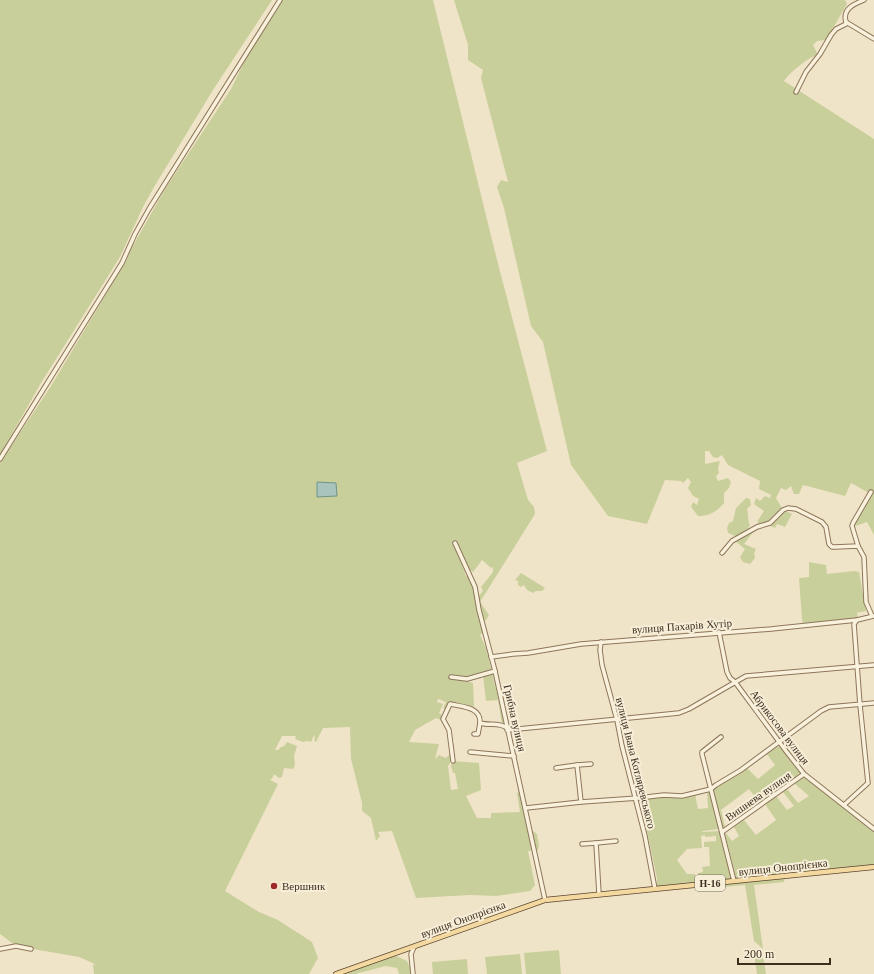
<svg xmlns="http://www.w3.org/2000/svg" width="874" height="974" font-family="Georgia,serif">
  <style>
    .green { fill: #c9cf9b; fill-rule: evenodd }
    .water { fill: #a9c4bc; stroke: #6f938a }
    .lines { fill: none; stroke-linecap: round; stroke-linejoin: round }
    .minor-casing { stroke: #8d765c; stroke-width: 5.5 }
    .major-casing { stroke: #5b4430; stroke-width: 6 }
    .minor { stroke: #faf1dc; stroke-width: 3.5 }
    .major { stroke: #f3d9a0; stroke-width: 4.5 }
    .poi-dot { fill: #9e2a2b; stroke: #f7eed8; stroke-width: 1.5 }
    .labels { text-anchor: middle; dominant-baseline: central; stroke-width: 4; stroke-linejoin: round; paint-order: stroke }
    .shield { fill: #f7eed8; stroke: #756857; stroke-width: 1 }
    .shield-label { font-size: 10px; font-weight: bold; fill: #3d2e20 }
    .street-label { font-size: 11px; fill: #3d2e20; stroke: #f7eed8 }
    .poi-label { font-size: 11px; fill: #3d2e20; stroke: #f7eed8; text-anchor: start }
  </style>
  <rect width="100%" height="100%" fill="#f0e4c8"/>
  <g class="green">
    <polygon points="0,0 272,0 213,90 154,187 143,207 120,257 41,383 0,455"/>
    <path d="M282,0H433L496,256L547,451L517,463L528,500L534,507L535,514L480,602L489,615L486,620H482L485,631L480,635L486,648L504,722L502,725L498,700L486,701L483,676L461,679L473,683L474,706L472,709L452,705L447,710L443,708L446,702L438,699L437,702L443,704L439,713L441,714L443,721L436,718L415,730L409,742L439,744L435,759L439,755L446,758L450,754L452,760L448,766L451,790L458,789L455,773H453L451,766L453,761L479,763L481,790L466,796L477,818H491V813L520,812L517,793L519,791L528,831H533L537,834L539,846L538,850L528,851L535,885L530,891L496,896L470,895L416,898L392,831L378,832L380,836L376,841L371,818L362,811V803L351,759L350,727L323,728L316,742L314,740L315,738L314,735L311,742L308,741L303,742L295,739L296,736H282L275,750H278L281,747L284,746L287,742L297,746L294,756L295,765L293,769L284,768L282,777L279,778L274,774L273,777L270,780L278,784L225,891L259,912L278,920L312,942L318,958L309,974H94L93,964L97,965L79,957L16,946L0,934V463L51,386L127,259L130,251L165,189L231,89L247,56ZM482,560L491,568L493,567V572L481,587L483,591L477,598L471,576H466L462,565L473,572Z"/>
    <path d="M454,0H845L847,4L826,40L817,41L813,45L818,55C810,56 789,73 784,81L874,139V535L867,522L855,526L853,523L869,493L851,483L845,496L803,485L799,494H794L791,486L786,490L781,488L776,498L783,510L792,514L785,527L777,524L775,528L768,525L757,527L758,520L764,511L754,504L756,498L760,501L765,496L770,498L771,495L759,489L760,481L728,465L722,455L717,458L713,457L709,451H705V464L720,461L718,468L719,473L716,476L718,481L728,478L731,482L729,488L724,493V503C716,512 710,516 698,516L691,507L693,502L697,505L699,499L693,496L688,488L691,482L688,478L683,483L681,481L665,480L647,524L608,516L571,465L543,342L531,326L504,208L497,187L501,180L508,182L481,78L483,70L468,60V45Z"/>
    <path d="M746,498L750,499L751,505L747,509C749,516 747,519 750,525L748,528L754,531L750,536L744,544L756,549L754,553L755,558L750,564L743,562L740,557L745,549L735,541V536L728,533L727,528L729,523L733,521L736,508Z"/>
    <polygon points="809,562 826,565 827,574 854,571 859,572 866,611 855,613 857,613 858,618 857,619 803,623 802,619 799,578 809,577"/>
    <polygon points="521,573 542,586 545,588 542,591 536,591 533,593 527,590 524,585 521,587 518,585 518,581 515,580"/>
    <polygon points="777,746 781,748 801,772 800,775 758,806 756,804 759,802 749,789 721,810 725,827 735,820 736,821 723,831 713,791 714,788 747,768 758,779 775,765 766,753"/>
    <polygon points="805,777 874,832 874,865 736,878 725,834 726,833 732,841 739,836 734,827 744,820 756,835 776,820 765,804 776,796 787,810 794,806 783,792 787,789 798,803 809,796 794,783 801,778"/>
    <polygon points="707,792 710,793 719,829 703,831 702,832 720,831 721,833 733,879 700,883 698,873 703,872 702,867 710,866 709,847 704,847 704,846 707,846 704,846 704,842 716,841 716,836 705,837 705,835 701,836 702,848 687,849 677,860 687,874 695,874 696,883 657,887 657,878 640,799 695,794 698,809 708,808"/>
    <polygon points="785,878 784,882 754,885 763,949 754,941 745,885 699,889 697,887"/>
    <polygon points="753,948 764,960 766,974 757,974"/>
    <polygon points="559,950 561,974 526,974 524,953"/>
    <polygon points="520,954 522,974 487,974 485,957"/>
    <polygon points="396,956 407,961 410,968 411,974 399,974 397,968 386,966 355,974 343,974 389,957"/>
    <polygon points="467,959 468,974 433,974 432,962"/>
  </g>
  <polygon class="water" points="317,482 336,483 337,496 317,497"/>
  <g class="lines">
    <g class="minor-casing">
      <g id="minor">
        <path d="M846,22C842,9 854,4 864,0"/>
        <polyline points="846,22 874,39"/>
        <polyline points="796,92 806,72 820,54 831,35 836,29 846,24 846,22"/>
        <polyline points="0,459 122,263 135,234 149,209 280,0"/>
        <polyline points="455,543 475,587 479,610 495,671 545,900"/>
        <polyline points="858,546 852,526 853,523 871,492"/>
        <polyline points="722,553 732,541 757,527 770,523 783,510 788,508 796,509 822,522 826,527 829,544 832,547 835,547 858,546 864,557 866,602 872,616"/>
        <polyline points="719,632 727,672 730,678 735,682 786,751 804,774 874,829"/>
        <polyline points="601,642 600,650 602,665 617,720 622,746 645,836 655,889"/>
        <polyline points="491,657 513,654 528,653 581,644 771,629 857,620 874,616"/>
        <polyline points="451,677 467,679 495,671"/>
        <polyline points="507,730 679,713 689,709 746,676 874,665"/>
        <polyline points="474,734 478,734 480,723"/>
        <polyline points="721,737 702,752 702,754 734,881"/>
        <polyline points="470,752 514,756"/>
        <path d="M453,761L449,730L443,719L450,704C463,707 481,707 480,723C490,726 499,722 507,728"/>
        <polyline points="577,765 591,764"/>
        <polyline points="556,768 577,765 581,802"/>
        <polyline points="844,805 868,783 860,705 854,624 857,620"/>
        <polyline points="526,808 581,802 638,798 664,795 682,796 711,789 716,785 741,770 821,711 829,707 874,703"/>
        <polyline points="722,832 804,774"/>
        <polyline points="596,843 616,841"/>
        <polyline points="582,844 596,843 599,894"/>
        <polyline points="0,949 16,946 31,949"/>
        <polyline points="413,974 411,954 414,947"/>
      </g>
    </g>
    <g class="major-casing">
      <polyline id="major" points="336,974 545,900 874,867"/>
    </g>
    <use href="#minor" class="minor"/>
    <use href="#major" class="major"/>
  </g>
  <circle class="poi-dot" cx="274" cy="886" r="4"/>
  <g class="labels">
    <rect class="shield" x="695" y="875" width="30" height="16" rx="3"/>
    <g class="shield-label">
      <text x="710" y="883">Н-16</text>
    </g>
    <g class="street-label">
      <text transform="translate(682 626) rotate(-4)">вулиця Пахарів Хутір</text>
      <text transform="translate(515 718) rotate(77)">Грибна вулиця</text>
      <text transform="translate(780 727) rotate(53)">Абрикосова вулиця</text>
      <text transform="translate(636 763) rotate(76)">вулиця Івана Котляревського</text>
      <text transform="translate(758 796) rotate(-35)">Вишнева вулиця</text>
      <text transform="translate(783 867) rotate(-6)">вулиця Онопрієнка</text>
      <text transform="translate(463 919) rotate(-20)">вулиця Онопрієнка</text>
    </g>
    <g class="poi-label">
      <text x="282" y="886">Вершник</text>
    </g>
  </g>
  <path d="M738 958v6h92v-6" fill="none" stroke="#3d2e20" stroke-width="2"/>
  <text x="744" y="958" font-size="12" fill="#3d2e20" stroke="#f7eed8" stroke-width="3" paint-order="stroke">200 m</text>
</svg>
